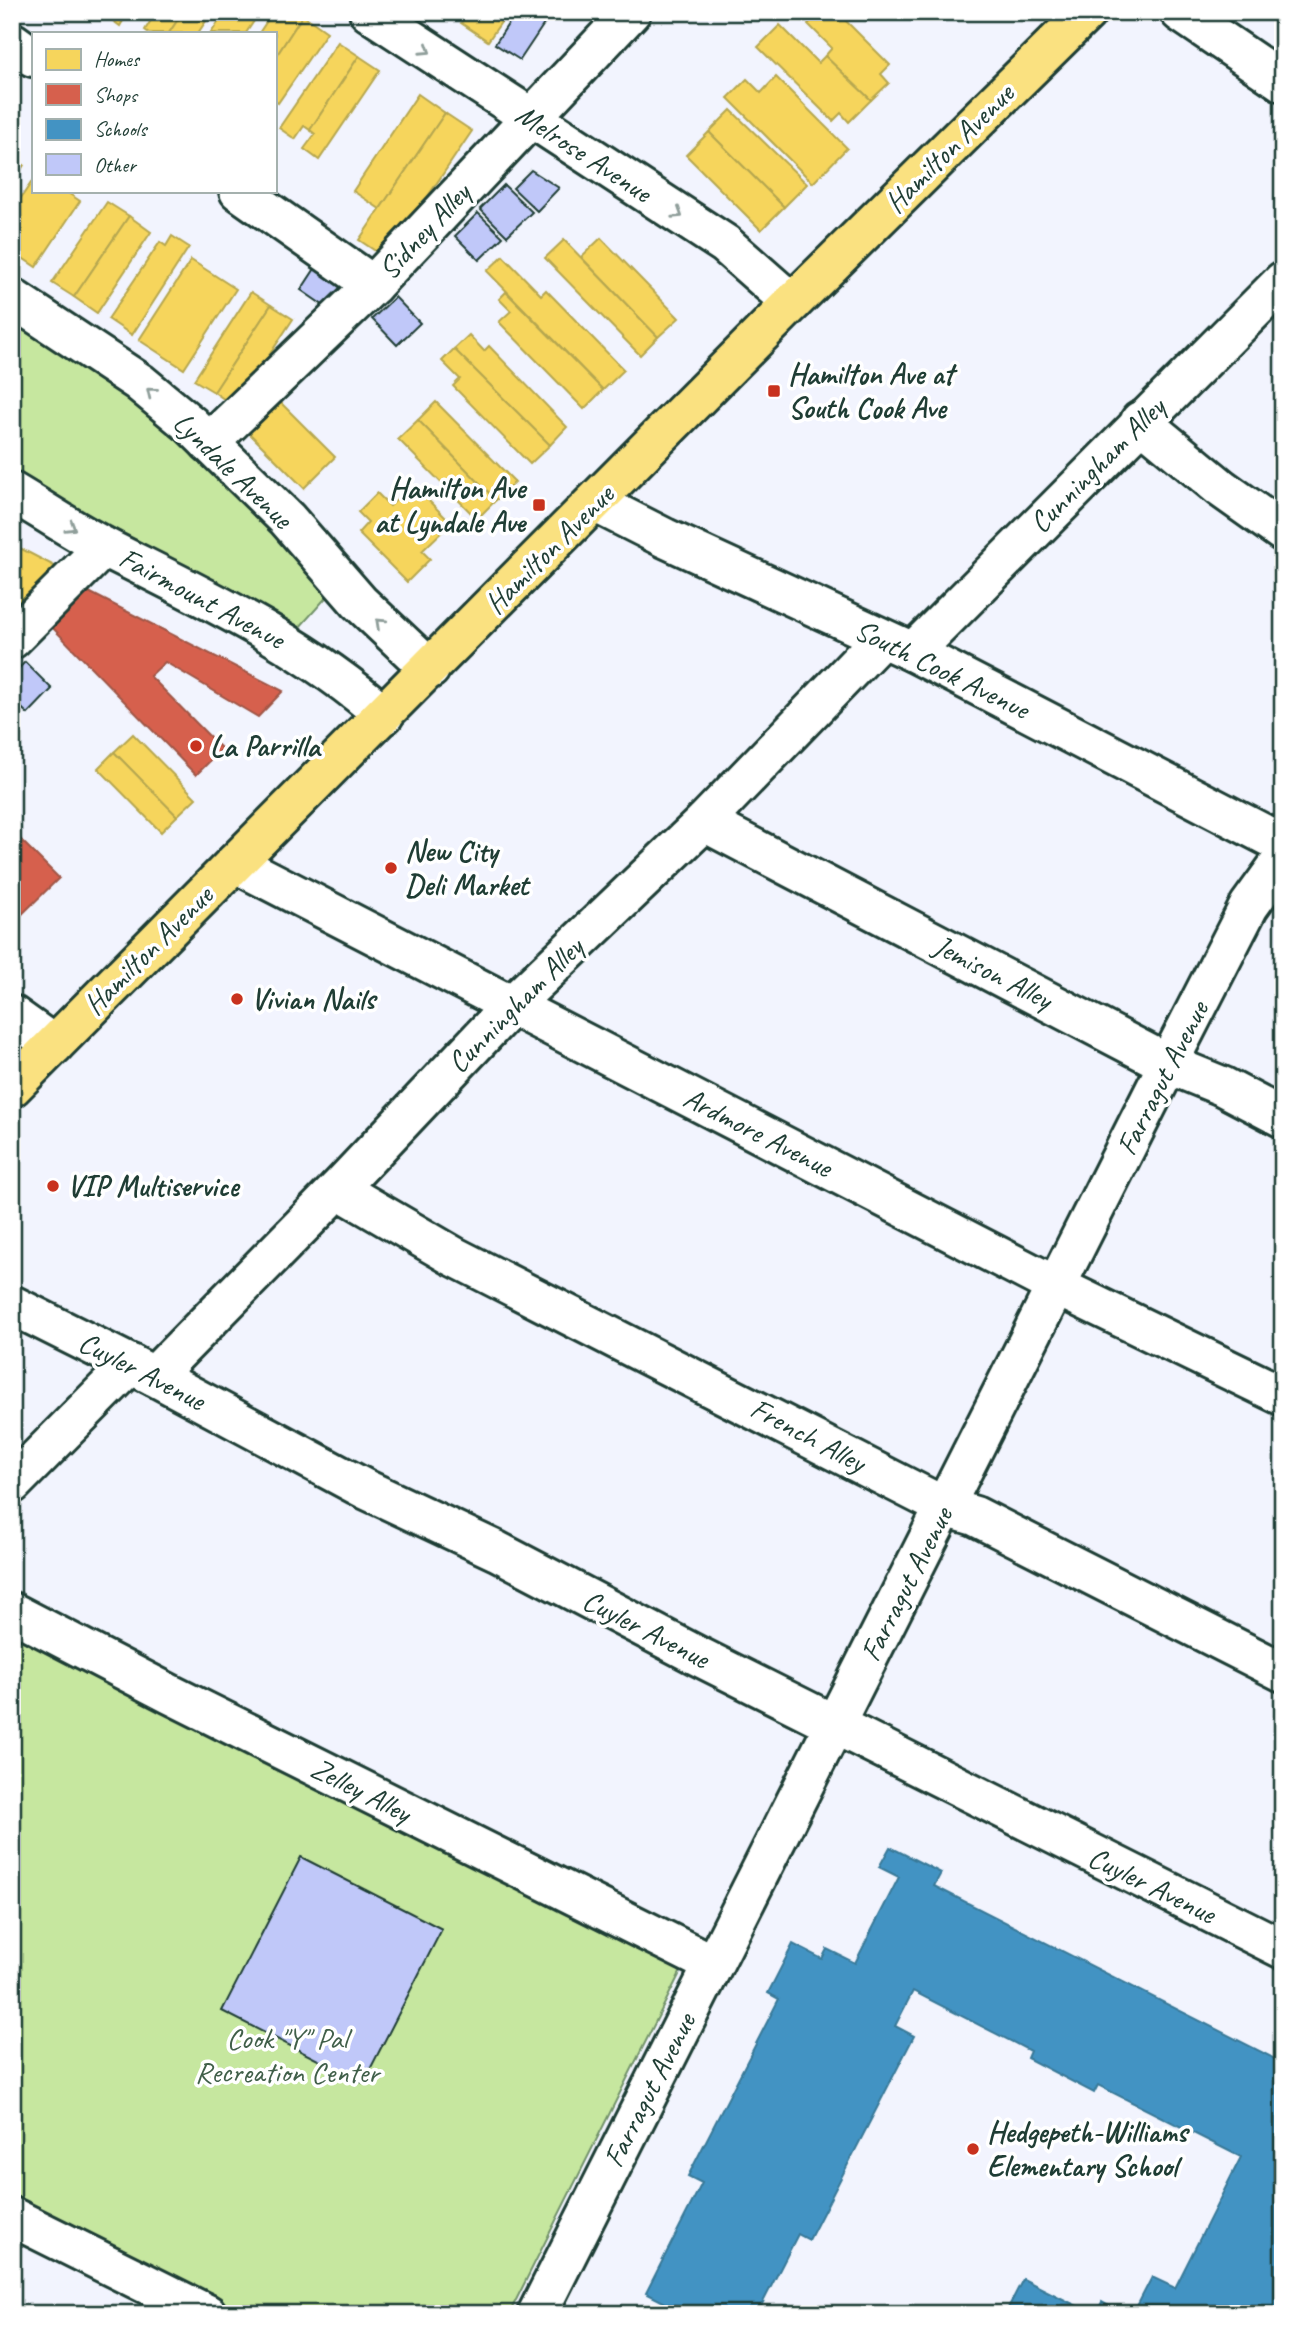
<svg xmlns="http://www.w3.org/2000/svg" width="1295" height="2326" font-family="Caveat,sans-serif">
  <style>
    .green { fill: #c6e79f; stroke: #72926a; stroke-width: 2 }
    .homes { fill: #f6d55c; stroke: #b6a750; stroke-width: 2 }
    .shops { fill: #d6604d; stroke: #9f5646; stroke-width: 2 }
    .schools { fill: #4393c3; stroke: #387998; stroke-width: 2 }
    .building { fill: #c0c8f9; stroke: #1f3d34; stroke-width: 2 }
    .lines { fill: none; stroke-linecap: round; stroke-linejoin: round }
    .minor-casing { stroke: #1f3d34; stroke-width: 44 }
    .major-casing { stroke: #1f3d34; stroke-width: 44 }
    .minor { stroke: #fff; stroke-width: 38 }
    .major { stroke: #fae180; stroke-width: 38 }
    .oneway { stroke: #8f9e9a }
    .poi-dot { fill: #c8321e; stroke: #fff; stroke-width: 2.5 }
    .labels { text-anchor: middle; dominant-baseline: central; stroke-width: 7; stroke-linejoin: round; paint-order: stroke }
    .street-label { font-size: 30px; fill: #1f3d34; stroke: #fff }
    .poi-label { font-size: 30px; font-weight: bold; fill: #1f3d34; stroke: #fff; text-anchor: start }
    .park-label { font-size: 30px; fill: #405f49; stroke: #fff }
  </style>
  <rect width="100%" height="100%" fill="#f2f4fe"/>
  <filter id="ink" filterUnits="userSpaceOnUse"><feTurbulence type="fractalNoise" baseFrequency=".0143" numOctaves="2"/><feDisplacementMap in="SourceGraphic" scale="14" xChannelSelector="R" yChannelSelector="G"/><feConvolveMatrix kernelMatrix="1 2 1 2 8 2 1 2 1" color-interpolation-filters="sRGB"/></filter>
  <g filter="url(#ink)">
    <g class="green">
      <polygon points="12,316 154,408 331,592 299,628 12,473"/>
      <polygon points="12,1631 684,1965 509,2314 226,2314 12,2204"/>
    </g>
    <g class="homes">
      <polygon points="101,12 128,12 120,26"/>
      <polygon points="156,12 183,12 169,33 149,33 145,30"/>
      <polygon points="183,12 212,12 198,33 169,33"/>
      <polygon points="225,12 260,12 246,33 211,33"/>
      <polygon points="273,12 298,12 303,15 275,58 275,33 259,33"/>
      <polygon points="468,12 508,12 488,41 461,23"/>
      <polygon points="820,12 837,12 890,65 881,74 889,83 871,100 825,56 832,48 808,24"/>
      <polygon points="303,15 327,32 278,103 275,101 275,58"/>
      <polygon points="780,25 818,63 825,56 871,100 849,122 841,113 833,121 758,47"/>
      <polygon points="338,42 359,56 310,130 304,126 295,139 279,128"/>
      <polygon points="359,56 380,70 319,160 304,149 315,134 310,130"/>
      <polygon points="776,77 847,148 813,183 728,98 747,79 761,93"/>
      <polygon points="418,94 445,113 380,209 353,191"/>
      <polygon points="731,110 807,184 784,207 709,132"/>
      <polygon points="445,113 472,131 386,258 359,240"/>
      <polygon points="709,132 784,207 761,230 686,155"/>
      <polygon points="12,157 24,165 12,183"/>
      <polygon points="33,180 33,191 65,191 80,201 36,267 12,251 12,211"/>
      <polygon points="107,202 129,216 74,297 52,283"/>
      <polygon points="129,216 151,232 97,313 74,297"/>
      <polygon points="172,236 189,247 132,335 108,319 160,242 166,246"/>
      <polygon points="601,238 679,318 658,337 581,257"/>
      <polygon points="564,240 658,337 640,355 545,258"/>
      <polygon points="503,256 541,295 546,290 624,370 603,390 487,271"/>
      <polygon points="191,260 236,289 184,369 139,340"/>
      <polygon points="251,292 271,305 214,392 194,380"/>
      <polygon points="506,292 603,390 584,409 499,322 511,311 499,299"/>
      <polygon points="271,305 293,319 235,407 214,392"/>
      <polygon points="469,335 484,351 489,346 567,427 550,445 454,349"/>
      <polygon points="454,349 550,445 530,464 453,386 460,379 442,361"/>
      <polygon points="273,395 335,457 304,488 242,426"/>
      <polygon points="436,402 515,482 496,500 418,420"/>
      <polygon points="418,420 496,500 477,519 398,439"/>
      <polygon points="412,484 451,523 422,551 430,559 407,582 358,533 368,522 358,512 377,493 390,506"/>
      <polygon points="14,545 68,573 12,626 12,548"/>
      <polygon points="133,734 196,798 177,816 114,752"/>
      <polygon points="114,752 177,816 161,832 98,768"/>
    </g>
    <g class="shops">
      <polygon points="81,588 283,691 258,717 165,662 150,676 222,749 196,775 47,622"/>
      <polygon points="12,831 59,878 12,924"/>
    </g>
    <g class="schools">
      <polygon points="890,1847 941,1873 934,1886 1283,2063 1283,2314 1133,2314 1152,2277 1175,2288 1241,2157 1098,2085 1094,2093 1027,2058 1030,2051 913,1991 895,2026 914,2036 809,2240 798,2234 757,2314 687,2314 646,2293 702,2183 688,2176 779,1999 768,1993 793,1944 822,1959 827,1949 855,1963 899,1877 879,1867"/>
      <polygon points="1023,2279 1093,2314 1005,2314"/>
      <polygon points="1102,2302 1123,2314 1096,2314"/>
    </g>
    <g class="building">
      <polygon points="516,12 552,12 520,60 495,44"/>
      <polygon points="531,170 559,188 537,211 513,188"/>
      <polygon points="504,185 532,212 507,236 480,209"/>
      <polygon points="478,213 503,237 479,260 455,236"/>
      <polygon points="320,261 352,283 333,312 301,290"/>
      <polygon points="395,297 420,323 397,345 372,319"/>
      <polygon points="25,662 52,689 28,714 12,699 12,675"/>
      <polygon points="301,1857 442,1929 363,2083 222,2011"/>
    </g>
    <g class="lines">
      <g class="minor-casing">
        <g id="minor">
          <polyline points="369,12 725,244 792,303"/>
          <polyline points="1180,12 1283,82"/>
          <polyline points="12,42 33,57"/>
          <polyline points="239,191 373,285"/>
          <polyline points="12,298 139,382 191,425 287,519 359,602 430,669"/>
          <polyline points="1140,421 1221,488 1283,532"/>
          <polyline points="209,443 373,285 631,12"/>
          <path d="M12,492C46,512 79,535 114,552C209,600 304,644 384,715"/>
          <polyline points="596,503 665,538 913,652 1283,844"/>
          <polyline points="12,639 104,547"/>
          <polyline points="913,652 1283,281"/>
          <polyline points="704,822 1168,1064 1222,1086 1283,1118"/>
          <polyline points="235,863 1056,1286 1283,1396"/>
          <polyline points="12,1015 54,1045"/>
          <polyline points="338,1189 453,1256 945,1507 975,1516 1283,1672"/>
          <polyline points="12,1305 154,1376 365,1489 497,1551 696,1655 1283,1949"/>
          <polyline points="154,1376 338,1189 512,1005 704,822 881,639"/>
          <polyline points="12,1484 131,1364"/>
          <polyline points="12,1612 170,1694 712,1964"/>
          <polyline points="12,2217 207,2314"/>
          <polyline points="537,2314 1168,1064 1249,906 1283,859"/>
        </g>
      </g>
      <g class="major-casing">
        <polyline id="major" points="12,1087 792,303 1087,12"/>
      </g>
      <use href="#minor" class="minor"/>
      <use href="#major" class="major"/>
    </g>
    <defs><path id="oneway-chevron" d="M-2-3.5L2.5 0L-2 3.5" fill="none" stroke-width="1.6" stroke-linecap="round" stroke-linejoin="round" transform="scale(1.75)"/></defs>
    <g class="oneway">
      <use href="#oneway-chevron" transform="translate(426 50) rotate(33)"/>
      <use href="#oneway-chevron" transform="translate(678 214) rotate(33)"/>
      <use href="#oneway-chevron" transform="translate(151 392) rotate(-141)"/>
      <use href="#oneway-chevron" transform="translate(71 527) rotate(31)"/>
      <use href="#oneway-chevron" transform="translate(380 623) rotate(-137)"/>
    </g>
  </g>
  <g class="poi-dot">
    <rect x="767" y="384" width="14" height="14" rx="3.5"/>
    <rect x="532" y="498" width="14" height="14" rx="3.5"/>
    <circle cx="196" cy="746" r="7"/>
    <circle cx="391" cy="868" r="7"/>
    <circle cx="237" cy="999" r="7"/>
    <circle cx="53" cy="1186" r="7"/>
    <circle cx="973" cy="2149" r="7"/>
  </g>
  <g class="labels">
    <g class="street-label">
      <text transform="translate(949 148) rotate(-45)">Hamilton Avenue</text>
      <text transform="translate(584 153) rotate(33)">Melrose Avenue</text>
      <text transform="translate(424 231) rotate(-47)">Sidney Alley</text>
      <text transform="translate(1097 465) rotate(-45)">Cunningham Alley</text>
      <text transform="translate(233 470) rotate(44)">Lyndale Avenue</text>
      <text transform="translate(549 549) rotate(-45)">Hamilton Avenue</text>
      <text transform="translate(202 598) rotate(28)">Fairmount Avenue</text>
      <text transform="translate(942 669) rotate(26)">South Cook Avenue</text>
      <text transform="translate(148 950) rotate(-45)">Hamilton Avenue</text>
      <text transform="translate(993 972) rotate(27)">Jemison Alley</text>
      <text transform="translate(515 1005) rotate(-45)">Cunningham Alley</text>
      <text transform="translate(1162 1078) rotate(-63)">Farragut Avenue</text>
      <text transform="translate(758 1132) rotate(27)">Ardmore Avenue</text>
      <text transform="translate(142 1371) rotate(27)">Cuyler Avenue</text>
      <text transform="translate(808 1435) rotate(28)">French Alley</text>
      <text transform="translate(906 1584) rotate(-63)">Farragut Avenue</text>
      <text transform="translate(646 1629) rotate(27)">Cuyler Avenue</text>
      <text transform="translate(361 1790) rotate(27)">Zelley Alley</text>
      <text transform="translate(1152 1885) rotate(26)">Cuyler Avenue</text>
      <text transform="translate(649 2090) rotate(-63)">Farragut Avenue</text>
    </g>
    <g class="poi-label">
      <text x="788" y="374">Hamilton Ave at<tspan x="788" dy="34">South Cook Ave</tspan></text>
      <text x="525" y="488" text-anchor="end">Hamilton Ave<tspan x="525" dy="34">at Lyndale Ave</tspan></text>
      <text x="210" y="746">La Parrilla</text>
      <text x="405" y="851">New City<tspan x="405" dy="34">Deli Market</tspan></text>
      <text x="251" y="999">Vivian Nails</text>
      <text x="67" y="1186">VIP Multiservice</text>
      <text x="987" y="2132">Hedgepeth-Williams<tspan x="987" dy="34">Elementary School</tspan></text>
    </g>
    <g class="park-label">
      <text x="287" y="2038">Cook "Y" Pal<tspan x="287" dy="34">Recreation Center</tspan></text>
    </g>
  </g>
  <rect width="1295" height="2326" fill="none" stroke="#fff" stroke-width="42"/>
  <rect x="21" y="21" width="1253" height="2284" fill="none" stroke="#1f3d34" stroke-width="2.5" filter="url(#ink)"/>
  <rect x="32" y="32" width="245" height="161" fill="#ffffff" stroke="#a5b1ae" stroke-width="2"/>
  <rect x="46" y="49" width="35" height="21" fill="#f6d55c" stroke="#a5b1ae" stroke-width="2"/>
  <text x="94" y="66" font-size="21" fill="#1f3d34">Homes</text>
  <rect x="46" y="84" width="35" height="21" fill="#d6604d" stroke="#a5b1ae" stroke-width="2"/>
  <text x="94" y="102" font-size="21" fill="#1f3d34">Shops</text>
  <rect x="46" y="119" width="35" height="21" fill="#4393c3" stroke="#a5b1ae" stroke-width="2"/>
  <text x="94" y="136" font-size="21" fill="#1f3d34">Schools</text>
  <rect x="46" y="154" width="35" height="21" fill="#c0c8f9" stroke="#a5b1ae" stroke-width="2"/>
  <text x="94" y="172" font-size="21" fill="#1f3d34">Other</text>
</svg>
